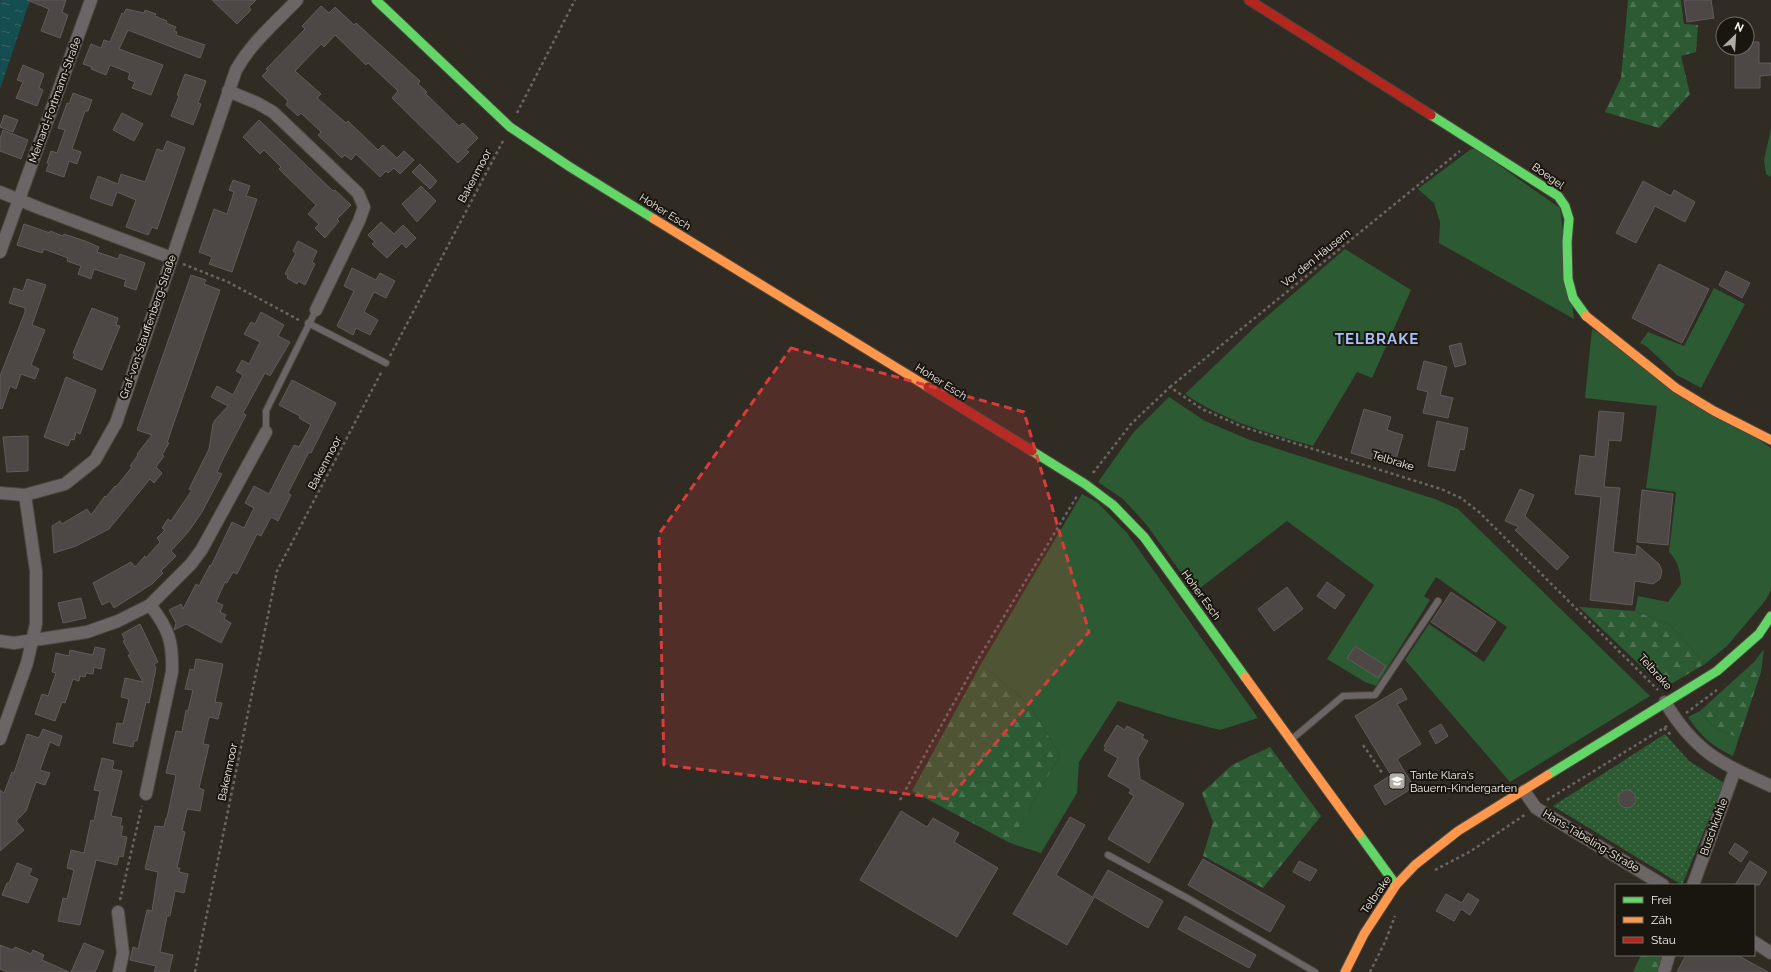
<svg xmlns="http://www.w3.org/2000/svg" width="1771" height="972" font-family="Raleway,sans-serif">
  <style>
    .grass { fill: #2c5b33 }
    .forest { fill: url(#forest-firs) }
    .park { fill: url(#park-dots) }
    .water { fill: url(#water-ripples) }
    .building { fill: #4d4746; stroke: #615c5b }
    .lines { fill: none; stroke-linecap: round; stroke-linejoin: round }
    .lane-casing { stroke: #4b463f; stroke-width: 8 }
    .street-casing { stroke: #4b463f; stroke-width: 14 }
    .fast-casing { stroke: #4b463f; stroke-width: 11 }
    .slow-casing { stroke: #4b463f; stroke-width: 11 }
    .jam-casing { stroke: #4b463f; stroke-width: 11 }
    .path { stroke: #696663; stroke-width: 2.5; stroke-dasharray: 3 3; stroke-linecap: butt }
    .lane { stroke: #6b6665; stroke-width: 6 }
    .street { stroke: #6b6665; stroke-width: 12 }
    .fast { stroke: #63d668; stroke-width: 9 }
    .slow { stroke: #ff974d; stroke-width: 9 }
    .jam { stroke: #b3261e; stroke-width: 9 }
    .marked { fill: #d93c3b; fill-opacity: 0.2; stroke: #d93c3b; stroke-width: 3; stroke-dasharray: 8 5; stroke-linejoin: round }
    .labels { text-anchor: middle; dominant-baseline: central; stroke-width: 4; stroke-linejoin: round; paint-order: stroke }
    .street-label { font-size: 11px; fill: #f7f1e8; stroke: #19150f }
    .poi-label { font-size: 11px; fill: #f7f1e8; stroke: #19150f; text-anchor: start }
    .district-label { font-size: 15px; font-weight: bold; letter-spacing: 1px; fill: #a8c0f5; stroke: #19150f }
  </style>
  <defs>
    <pattern id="forest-firs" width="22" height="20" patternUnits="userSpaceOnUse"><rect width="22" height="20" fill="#2c5b33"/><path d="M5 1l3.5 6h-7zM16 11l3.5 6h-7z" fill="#4b7351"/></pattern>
    <pattern id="park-dots" width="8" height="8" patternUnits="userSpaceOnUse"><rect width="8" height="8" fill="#2c5b33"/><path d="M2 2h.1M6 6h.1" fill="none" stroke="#4b7351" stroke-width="1.8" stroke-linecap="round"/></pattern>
    <pattern id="water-ripples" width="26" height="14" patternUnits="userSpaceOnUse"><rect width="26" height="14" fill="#144e51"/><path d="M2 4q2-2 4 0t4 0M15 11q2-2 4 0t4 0" fill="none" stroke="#37686a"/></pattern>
  </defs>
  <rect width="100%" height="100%" fill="#302b23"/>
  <g class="grass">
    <polygon points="1771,129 1771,177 1766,174 1764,160"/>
    <polygon points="1471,149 1476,149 1560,208 1574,319 1439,243 1440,222 1434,203 1418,189"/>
    <path d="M1345,249L1411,290L1372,378L1357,372L1313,446C1268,433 1224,421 1185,394L1257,325Z"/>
    <polygon points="1714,288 1745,304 1701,388 1677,375 1646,346 1640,343 1648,332 1684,346"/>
    <path d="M1592,329L1771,448V590L1765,601L1727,646L1705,664L1670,625L1635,611L1638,596L1668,602L1681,584C1680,571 1679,562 1669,552L1676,492L1646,488L1657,406L1585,398Z"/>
    <polygon points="1169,397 1205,421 1250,440 1435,499 1458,509 1650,696 1510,782 1405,660 1429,624 1484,662 1507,627 1436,577 1424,596 1430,600 1376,686 1365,682 1327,659 1374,585 1287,521 1195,592 1146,524 1123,499 1098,482 1133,433"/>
    <polygon points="1082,494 1097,502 1127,533 1258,718 1220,730 1173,718 1118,701 1079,762 1077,793 1041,853 1010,843 1060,755 1029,704 981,664"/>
    <path d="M1700,711C1708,726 1724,732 1739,738L1733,756C1713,747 1700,736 1688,717Z"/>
  </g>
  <g class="forest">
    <polygon points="1628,0 1681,0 1684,24 1698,25 1696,52 1681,56 1690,94 1659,128 1605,112 1621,78"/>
    <polygon points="1579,607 1635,611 1670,625 1705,664 1664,688"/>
    <path d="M1764,649L1761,672L1739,738C1724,732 1708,726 1700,711L1754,662Z"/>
    <polygon points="981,664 1029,704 1060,755 1010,843 912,791"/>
    <polygon points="1270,747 1321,816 1263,888 1203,856 1213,822 1202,793 1232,765"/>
    <polygon points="1641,955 1662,955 1657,972 1633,972"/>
  </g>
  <polygon class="park" points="1665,734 1689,761 1724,783 1682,885 1553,806"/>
  <polygon class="water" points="1,0 30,0 0,89 0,2"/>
  <g class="building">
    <polygon points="27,0 66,0 62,12 68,15 60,38 41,31 49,9"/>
    <polygon points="212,0 256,0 249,7 251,10 237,24"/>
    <polygon points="1684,0 1711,0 1714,18 1687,22"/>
    <polygon points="321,6 329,13 335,7 354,25 356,23 420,81 418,84 427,92 425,93 459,126 463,123 478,138 466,150 469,152 458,163 392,98 398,91 368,63 366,65 335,35 324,47 321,44 295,71 321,94 317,98 346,123 348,121 378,150 383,145 397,158 404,151 414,160 400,174 394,168 388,173 386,171 380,177 356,154 351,160 345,155 342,158 318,135 321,132 301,113 298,116 286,105 288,101 262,76 268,70 266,69 305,29 302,26"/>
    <polygon points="126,9 144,13 145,10 156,14 155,16 167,21 166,23 176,27 174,31 177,32 176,35 205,45 200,58 128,30 119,49 163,65 151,95 132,88 135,82 128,79 130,73 110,65 106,75 91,69 92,67 83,64 91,44 101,48 104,40 110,42 122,13 124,14"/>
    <polygon points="1747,42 1759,42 1759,63 1771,63 1771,75 1760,76 1760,88 1735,88 1735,48 1747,48"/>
    <polygon points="23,65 44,74 39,88 43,90 37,106 16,98 23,82 17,80"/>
    <polygon points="185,74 206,81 198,103 201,104 193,125 171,116 179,96 177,95"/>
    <polygon points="73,93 92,100 88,111 85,111 72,149 81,152 77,164 69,161 64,177 46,171 49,164 47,163 51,151 57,153 65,130 58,128 67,103 69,104"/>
    <polygon points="122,113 143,124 134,141 113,130"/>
    <polygon points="4,115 18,120 13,132 0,127"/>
    <polygon points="259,120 333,191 335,190 351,205 337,219 339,221 325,238 315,228 319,224 308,214 316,205 279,169 281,167 264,150 260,154 243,137"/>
    <polygon points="3,130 28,140 21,159 0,151 0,139"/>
    <polygon points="167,141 185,148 157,229 152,227 148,235 126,227 136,200 117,192 112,206 90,198 98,176 118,184 121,174 145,182 157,149 163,151"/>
    <polygon points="420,164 437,181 430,189 412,172"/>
    <polygon points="233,180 250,186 246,196 257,199 232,272 209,264 212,257 199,252 214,209 227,214 234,192 229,190"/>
    <polygon points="1643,181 1671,196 1674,190 1695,202 1685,222 1655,206 1636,243 1616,233"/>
    <polygon points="421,186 436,201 417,222 402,204"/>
    <polygon points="381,222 394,234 403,225 416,238 406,248 402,243 387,258 372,244 375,242 368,235"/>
    <polygon points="24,224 50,233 50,231 63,236 64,234 85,241 99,247 97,252 118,259 120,254 145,263 136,290 124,286 126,280 94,269 91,279 78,274 81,266 67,261 68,258 44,249 42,253 17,245"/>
    <polygon points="298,241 317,251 312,262 315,264 305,285 298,281 297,284 287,278 288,275 285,274 296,253 293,251"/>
    <polygon points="1659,264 1709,289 1682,343 1632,318"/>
    <polygon points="352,268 376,280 380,273 395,281 386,298 374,292 364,312 378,320 370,335 356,328 353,335 337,326 354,291 344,286"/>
    <polygon points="1726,271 1750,283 1742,298 1719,285"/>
    <polygon points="191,275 206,280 204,284 220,290 172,428 167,443 169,443 162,455 164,456 156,467 162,473 154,483 150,479 109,529 76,546 54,553 52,526 60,521 62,524 87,509 91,515 105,496 106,497 115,486 116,487 132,467 130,466 138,455 137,454 152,435 137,430"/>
    <polygon points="27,279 46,285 32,325 45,330 31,365 39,369 35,379 21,374 16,389 10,386 2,409 0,408 0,376 25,312 25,308 9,303 14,288 23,291"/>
    <polygon points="92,308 118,318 116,325 120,326 102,370 73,358 75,354 73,353"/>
    <polygon points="261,312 284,325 278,336 290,342 270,376 265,373 243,413 246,415 224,457 217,472 222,474 202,512 189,531 171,551 176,556 161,571 163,573 152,584 114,608 110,601 102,605 93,583 131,562 135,567 145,556 146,558 160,542 157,538 165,530 162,528 168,519 171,521 192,490 189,489 209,449 213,424 215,420 228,406 211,397 217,386 233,395 243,375 236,371 242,360 249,364 260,342 244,334 251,322 255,324"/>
    <polygon points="1461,343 1466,364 1455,367 1449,346"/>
    <polygon points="1424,361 1447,367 1440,395 1453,398 1448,418 1423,413 1428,392 1417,389"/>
    <polygon points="66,377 96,390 80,434 76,432 74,440 71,439 68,446 44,437"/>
    <polygon points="292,380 336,403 311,453 309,452 288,493 291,495 278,521 271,517 261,536 257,534 237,574 233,572 227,583 225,582 216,602 223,605 220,612 226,615 224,619 231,623 221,643 186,624 174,630 176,623 169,610 181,604 183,609 196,584 199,586 210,565 211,566 232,522 244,528 254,508 245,503 254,486 269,494 294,445 299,447 311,425 299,418 300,416 279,405"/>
    <polygon points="1364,409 1391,417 1387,430 1403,435 1394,466 1351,453"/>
    <polygon points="1599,411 1624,413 1621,441 1609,440 1604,487 1620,488 1613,552 1636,555 1637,545 1659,564 1662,571 1660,579 1653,584 1635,581 1632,605 1590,600 1601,497 1575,494 1580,455 1595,457"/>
    <polygon points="1437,421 1468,428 1464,450 1460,449 1455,471 1428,466"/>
    <polygon points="28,436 28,471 7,472 3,437"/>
    <polygon points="1520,489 1534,495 1525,516 1569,557 1557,570 1515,530 1519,527 1505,521"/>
    <polygon points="1642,490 1673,494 1668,545 1637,542"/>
    <polygon points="1327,582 1345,595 1335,609 1317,596"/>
    <polygon points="1287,587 1303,609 1274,631 1258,609"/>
    <polygon points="1451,592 1496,622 1476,652 1431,622"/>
    <polygon points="81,598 86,618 63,623 58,603"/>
    <polygon points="140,624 158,662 154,664 156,668 149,703 146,702 137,741 134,741 133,747 113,743 117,723 123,724 129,699 121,697 125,678 143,682 128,655 131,655 123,641 125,640 122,634"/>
    <polygon points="1355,646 1386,666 1378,678 1347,658"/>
    <polygon points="95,647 105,649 101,669 94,667 93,674 86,673 85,677 80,676 79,681 73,679 65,703 62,702 55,721 35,714 42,694 48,696 56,673 52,672 56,653 69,656 70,650 93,655"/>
    <polygon points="196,659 223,664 215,702 222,703 218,719 209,717 203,744 209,745 199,788 204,790 200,811 187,809 182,831 185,832 177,868 180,868 179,872 188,874 184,893 175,891 170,916 167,916 160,952 173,955 169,972 154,972 156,966 130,960 133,947 138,949 147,910 152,911 158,872 145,869 155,826 164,827 166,818 167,818 176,775 166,773 176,731 182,732 186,710 188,711 193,690 185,689 190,669 194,670"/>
    <polygon points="1401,688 1407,699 1397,704 1421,744 1397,759 1414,787 1385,805 1374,786 1391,775 1355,716"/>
    <polygon points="1441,724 1448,736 1436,744 1429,731"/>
    <polygon points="1117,725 1125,730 1127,726 1144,735 1142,738 1148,741 1138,758 1140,779 1184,804 1149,863 1108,839 1134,796 1129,793 1131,789 1108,776 1118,758 1104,750 1106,747 1104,746"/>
    <polygon points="43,729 62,736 59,746 50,742 40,770 50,773 45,785 36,782 26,811 16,821 24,830 0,851 0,790 4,793 12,772 14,773 27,734 39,738"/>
    <polygon points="102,758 114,761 112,769 122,771 111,816 122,818 120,826 123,826 121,836 127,837 123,857 119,856 117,865 96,860 80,925 58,921 63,898 67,899 74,870 67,868 71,850 84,853 91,820 94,821 100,791 94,790"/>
    <circle cx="1627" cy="799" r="9"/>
    <polygon points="901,811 927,827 933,818 959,833 954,842 998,868 957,937 860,880"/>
    <polygon points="1070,817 1085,825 1056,875 1094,898 1067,945 1013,914"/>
    <polygon points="1735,843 1748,852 1741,862 1729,853"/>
    <polygon points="1203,859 1285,906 1270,932 1188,885"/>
    <polygon points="1299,861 1317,870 1310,881 1293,872"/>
    <polygon points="1750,861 1767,872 1759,885 1735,885"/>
    <polygon points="17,863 32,869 29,875 38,879 28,903 2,895 7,883 9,883"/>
    <polygon points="1108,870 1163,901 1148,928 1093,896"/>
    <polygon points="1468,893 1479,900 1470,915 1461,909 1454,921 1436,911 1446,894 1462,903"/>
    <polygon points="1185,916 1256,955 1249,968 1178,929"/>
    <polygon points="84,943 104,951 95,972 71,972"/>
    <polygon points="0,945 13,950 15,947 31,954 33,950 44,955 42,960 69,972 8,972 0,969"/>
    <polygon points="1686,955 1737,955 1768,972 1677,972"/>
  </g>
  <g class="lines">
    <g class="lane-casing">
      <g id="lane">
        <polyline points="308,323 386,363"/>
        <polyline points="266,432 266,411 316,310"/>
        <polyline points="1292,739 1343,696 1375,695 1438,601"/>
        <polyline points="1108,855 1189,899 1315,972"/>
      </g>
    </g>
    <g class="street-casing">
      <g id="street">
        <polyline points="228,91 257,103 273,112 358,193 364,207 359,221 316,310"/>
        <polyline points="0,192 39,208 172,258"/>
        <polyline points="0,252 91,0"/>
        <path d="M0,493L25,495L65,484L95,460L116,423L236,70C251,43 276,22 297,0"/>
        <polyline points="0,641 14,643 87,632 118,621 150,605 191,564 202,549 266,432"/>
        <path d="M1665,702C1695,752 1720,763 1771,786"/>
        <polyline points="0,739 27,663 36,624 36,571 25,495"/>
        <polyline points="1524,791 1536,808 1663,885"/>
        <path d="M146,794L172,672C173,642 169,629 150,605"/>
        <polyline points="1693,885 1735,770"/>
        <polyline points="118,912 123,953 119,972"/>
        <polyline points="1754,942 1771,953"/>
        <polyline points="1664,972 1669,955"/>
      </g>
    </g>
    <g class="fast-casing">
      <g id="fast">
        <polyline points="376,0 510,127 570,167 654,219"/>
        <polyline points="1431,115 1558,196 1565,206 1569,219 1567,242 1568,279 1573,298 1586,316"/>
        <polyline points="1032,451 1085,484 1113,505 1144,537 1245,677"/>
        <polyline points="1548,775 1717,671 1759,634 1771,616"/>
        <polyline points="1359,834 1396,885"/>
      </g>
    </g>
    <g class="slow-casing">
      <g id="slow">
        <polyline points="654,219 928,387"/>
        <polyline points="1586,316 1676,388 1714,411 1771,440"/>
        <polyline points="1245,677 1359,834"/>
        <polyline points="1345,972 1364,934 1396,885 1415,865 1458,831 1548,775"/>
      </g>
    </g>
    <g class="jam-casing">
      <g id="jam">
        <polyline points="1249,0 1431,115"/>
        <polyline points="928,387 1032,451"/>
      </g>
    </g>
    <g class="path">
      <polyline points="517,113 575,0"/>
      <polyline points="183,264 228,282 299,320"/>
      <polyline points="390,356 503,141"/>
      <polyline points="1170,387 1460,151"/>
      <polyline points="1093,473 1131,424 1170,387 1202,409 1243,427 1441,489 1461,498 1479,512 1658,690"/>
      <polyline points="1686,713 1717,690"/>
      <polyline points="1664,728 1672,736"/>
      <polyline points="1363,745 1383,774"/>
      <polyline points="900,800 977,661 1077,496"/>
      <polyline points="1547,800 1667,726"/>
      <polyline points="1435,870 1471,851 1526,814"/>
      <polyline points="120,900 142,806"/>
      <polyline points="195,972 277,571 382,371"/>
      <polyline points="1370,972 1385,942 1395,916"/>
    </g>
    <use href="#lane" class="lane"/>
    <use href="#street" class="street"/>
    <use href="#fast" class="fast"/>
    <use href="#slow" class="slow"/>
    <use href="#jam" class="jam"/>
  </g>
  <path class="marked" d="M791,348L1024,412L1089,632L949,799L664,765L659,534Z"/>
  <defs>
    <g id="school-square" transform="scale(0.9)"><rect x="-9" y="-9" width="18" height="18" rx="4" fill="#b1aca3" stroke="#19150f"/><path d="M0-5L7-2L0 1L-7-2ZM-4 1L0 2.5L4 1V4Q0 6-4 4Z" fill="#fff"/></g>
  </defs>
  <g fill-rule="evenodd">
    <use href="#school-square" x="1397" y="781"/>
  </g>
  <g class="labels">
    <g class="street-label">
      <text transform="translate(55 100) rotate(-70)">Meinard-Fortmann-Straße</text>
      <text transform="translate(475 176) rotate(-62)">Bakenmoor</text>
      <text transform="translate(1548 176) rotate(35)">Boegel</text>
      <text transform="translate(665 212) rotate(32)">Hoher Esch</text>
      <text transform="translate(1316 258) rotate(-39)">Vor den Häusern</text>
      <text transform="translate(148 327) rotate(-71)">Graf-von-Stauffenberg-Straße</text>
      <text transform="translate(941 382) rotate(32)">Hoher Esch</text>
      <text transform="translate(1393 461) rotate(17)">Telbrake</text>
      <text transform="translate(325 463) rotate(-62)">Bakenmoor</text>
      <text transform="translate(1201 595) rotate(54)">Hoher Esch</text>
      <text transform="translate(1655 672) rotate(48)">Telbrake</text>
      <text transform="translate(228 772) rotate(-78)">Bakenmoor</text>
      <text transform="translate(1714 827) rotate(-70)">Buschkuhle</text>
      <text transform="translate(1591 841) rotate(31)">Hans-Tabeling-Straße</text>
      <text transform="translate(1376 895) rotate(-55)">Telbrake</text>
    </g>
    <g class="poi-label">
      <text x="1410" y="775">Tante Klara's<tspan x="1410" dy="13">Bauern-Kindergarten</tspan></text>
    </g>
    <g class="district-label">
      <text x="1377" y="339">TELBRAKE</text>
    </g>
  </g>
  <rect x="1615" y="884" width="140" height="72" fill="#19150f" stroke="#726d66"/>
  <rect x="1623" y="897" width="20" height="6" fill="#63d668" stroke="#726d66"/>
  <text x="1651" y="904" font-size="12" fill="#f7f1e8">Frei</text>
  <rect x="1623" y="917" width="20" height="6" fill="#ff974d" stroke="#726d66"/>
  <text x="1651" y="924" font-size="12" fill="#f7f1e8">Zäh</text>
  <rect x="1623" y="937" width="20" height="6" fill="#b3261e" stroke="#726d66"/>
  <text x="1651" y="944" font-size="12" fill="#f7f1e8">Stau</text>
  <g transform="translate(1735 36) rotate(25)"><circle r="19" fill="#19150f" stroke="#726d66"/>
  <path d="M0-3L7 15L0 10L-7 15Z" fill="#b1aca3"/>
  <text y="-6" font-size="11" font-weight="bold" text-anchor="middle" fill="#f7f1e8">N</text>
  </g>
</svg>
